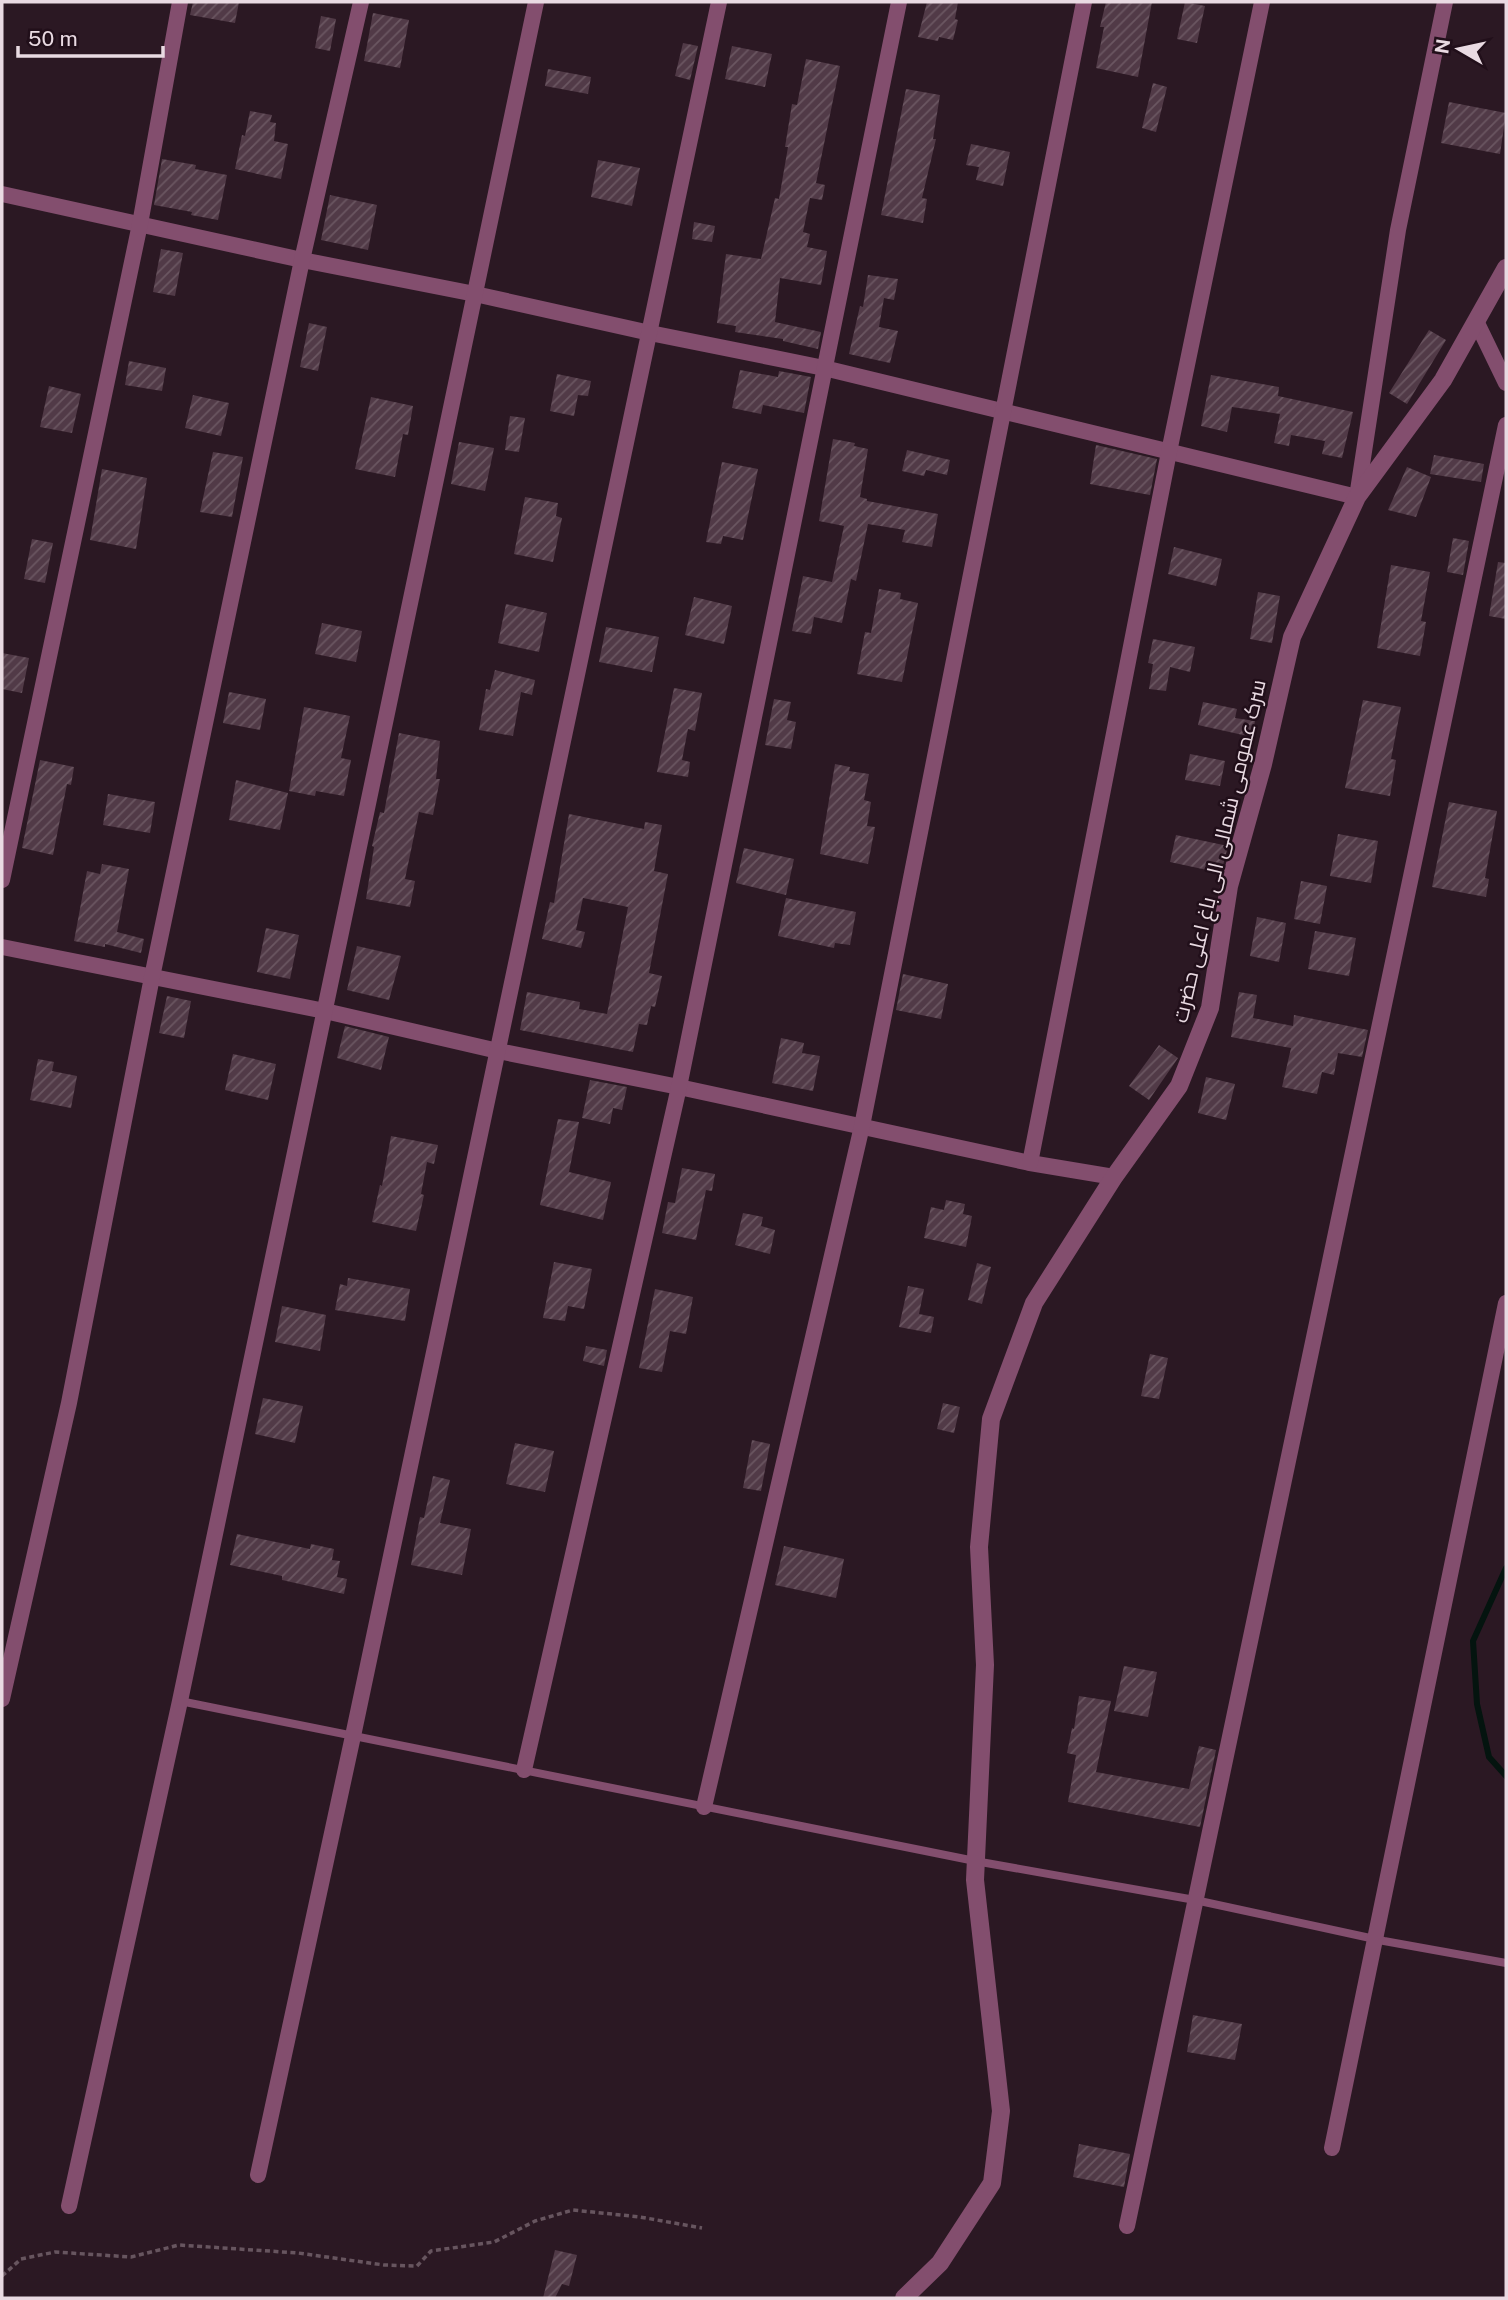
<svg xmlns="http://www.w3.org/2000/svg" width="1508" height="2300" font-family="'Public Sans',Cairo,sans-serif">
  <style>
    .lines { fill: none; stroke-linecap: round; stroke-linejoin: round }
    .stream { stroke: #04140f; stroke-width: 6 }
    .building { fill: url(#building-hatch) }
    .path { stroke: #67555f; stroke-width: 3.5; stroke-dasharray: 5 3.5; stroke-linecap: butt }
    .service { stroke: #834e6e; stroke-width: 8 }
    .minor { stroke: #834e6e; stroke-width: 16 }
    .tertiary { stroke: #834e6e; stroke-width: 18 }
    .labels { text-anchor: middle; dominant-baseline: central; stroke-width: 5; stroke-linejoin: round; paint-order: stroke }
    .street-label { font-size: 21px; fill: #e9dae2; stroke: #210f1a }
  </style>
  <defs>
    <pattern id="building-hatch" width="6" height="6" patternUnits="userSpaceOnUse" patternTransform="scale(1.75)"><rect width="6" height="6" fill="#513a47"/><path d="M-1 1l2-2M0 6l6-6M5 7l2-2" fill="none" stroke="#6a5661"/></pattern>
  </defs>
  <rect width="100%" height="100%" fill="#2b1823"/>
  <g class="lines">
    <polyline class="stream" points="1506,1568 1473,1641 1477,1704 1489,1757 1506,1776"/>
  </g>
  <g class="building">
    <polygon points="193,2 239,2 235,23 190,15"/>
    <polygon points="927,2 958,2 955,19 958,20 953,40 939,37 938,41 918,37"/>
    <polygon points="1106,2 1152,2 1138,77 1096,68 1104,27 1100,27"/>
    <polygon points="1185,2 1205,6 1197,43 1177,39"/>
    <polygon points="373,13 409,20 400,68 364,61"/>
    <polygon points="321,16 336,19 330,51 315,48"/>
    <polygon points="683,43 698,46 690,80 675,76"/>
    <polygon points="732,46 772,54 765,87 725,79"/>
    <polygon points="806,59 840,66 816,183 825,185 822,200 810,198 803,232 810,234 807,247 827,251 821,285 780,278 775,322 821,332 818,349 783,341 783,339 735,332 736,326 717,323 726,254 761,259 775,198 779,199 788,147 785,147 792,104 797,105"/>
    <polygon points="548,69 591,77 588,94 545,86"/>
    <polygon points="1153,83 1167,87 1156,132 1142,128"/>
    <polygon points="906,89 940,95 933,139 936,139 922,198 927,199 923,223 881,215"/>
    <polygon points="1449,102 1506,113 1500,154 1441,143"/>
    <polygon points="250,111 272,115 270,122 276,123 274,141 288,144 281,179 235,169 242,135 245,136"/>
    <polygon points="971,144 1010,152 1003,186 976,180 979,167 966,165"/>
    <polygon points="162,159 196,165 195,169 227,175 218,220 191,215 192,212 154,205"/>
    <polygon points="598,160 640,168 632,206 591,197"/>
    <polygon points="330,195 377,205 368,250 321,240"/>
    <polygon points="694,222 715,226 712,242 692,239"/>
    <polygon points="161,249 183,253 175,296 153,292"/>
    <polygon points="868,275 898,279 894,300 884,298 879,327 898,331 890,363 849,354 860,306 863,307"/>
    <polygon points="309,323 327,327 318,371 300,367"/>
    <polygon points="1429,330 1446,340 1407,404 1389,393"/>
    <polygon points="129,361 166,368 162,391 125,385"/>
    <polygon points="740,370 778,377 779,371 811,377 804,413 763,405 761,414 732,408"/>
    <polygon points="557,374 591,381 588,396 578,395 574,416 550,411"/>
    <polygon points="1211,375 1279,387 1278,396 1353,412 1342,458 1322,454 1325,441 1291,435 1289,446 1274,443 1280,414 1232,407 1227,432 1201,426"/>
    <polygon points="49,386 81,394 72,433 40,427"/>
    <polygon points="193,395 229,403 221,436 185,428"/>
    <polygon points="371,397 413,406 408,435 403,434 395,477 355,469"/>
    <polygon points="510,416 525,418 519,452 505,450"/>
    <polygon points="833,439 855,443 854,446 868,449 860,497 867,499 867,501 938,514 932,547 902,542 905,530 868,524 856,581 851,579 842,623 814,617 811,634 792,631 803,576 832,582 844,526 819,521"/>
    <polygon points="459,442 494,448 485,491 451,484"/>
    <polygon points="1096,445 1157,459 1150,495 1090,484"/>
    <polygon points="907,450 950,460 947,475 926,470 924,476 902,471"/>
    <polygon points="213,452 243,457 232,517 200,512"/>
    <polygon points="1434,455 1484,464 1481,482 1430,474"/>
    <polygon points="722,462 758,469 743,540 723,536 721,544 706,542"/>
    <polygon points="1407,467 1431,477 1416,517 1388,510"/>
    <polygon points="102,469 147,478 136,549 90,540"/>
    <polygon points="525,497 558,503 556,516 562,518 553,562 514,554"/>
    <polygon points="1453,538 1469,541 1463,575 1447,572"/>
    <polygon points="32,539 53,543 45,583 24,579"/>
    <polygon points="1174,547 1222,559 1216,586 1168,574"/>
    <polygon points="1498,562 1506,563 1506,619 1489,616"/>
    <polygon points="1391,565 1430,572 1421,621 1426,622 1420,656 1377,648"/>
    <polygon points="879,589 901,593 900,599 918,603 902,682 857,674 865,632 871,633"/>
    <polygon points="1258,592 1280,596 1272,643 1250,639"/>
    <polygon points="694,597 732,606 724,644 685,635"/>
    <polygon points="506,604 547,613 539,652 498,643"/>
    <polygon points="322,623 362,631 356,662 315,654"/>
    <polygon points="606,627 659,637 652,672 599,662"/>
    <polygon points="1153,639 1195,647 1190,672 1170,667 1166,691 1149,689 1153,664 1148,663"/>
    <polygon points="2,653 29,658 22,693 2,689"/>
    <polygon points="495,670 535,680 532,695 521,692 513,736 479,730 486,689 490,690"/>
    <polygon points="674,688 702,693 695,731 688,729 682,760 690,762 688,777 657,772"/>
    <polygon points="229,692 266,699 260,730 223,723"/>
    <polygon points="774,699 791,702 787,720 796,722 791,749 765,745"/>
    <polygon points="1363,700 1401,707 1391,759 1396,760 1390,796 1345,788"/>
    <polygon points="1203,702 1237,709 1235,718 1255,721 1252,737 1198,725"/>
    <polygon points="304,707 350,716 341,758 351,760 344,796 316,791 315,796 289,791"/>
    <polygon points="399,733 440,741 436,779 440,779 433,815 419,812 405,879 415,881 410,907 366,899 374,847 372,846 380,812 384,813"/>
    <polygon points="1190,754 1225,761 1220,786 1185,780"/>
    <polygon points="40,760 74,767 71,785 67,784 53,855 22,848"/>
    <polygon points="835,764 850,767 849,771 869,774 864,800 871,802 867,826 875,827 868,864 820,854"/>
    <polygon points="236,780 288,793 280,830 229,820"/>
    <polygon points="108,794 155,802 150,833 103,825"/>
    <polygon points="1449,802 1497,811 1485,878 1489,879 1486,897 1432,887"/>
    <polygon points="569,814 644,829 645,822 662,825 654,871 668,874 649,973 662,976 655,1007 651,1006 647,1025 639,1024 633,1052 520,1030 527,992 580,1002 579,1009 607,1014 628,907 583,898 576,930 585,932 581,948 542,939 550,902 554,903"/>
    <polygon points="1338,834 1378,841 1371,883 1330,876"/>
    <polygon points="1176,835 1228,846 1221,873 1170,862"/>
    <polygon points="744,848 794,859 786,895 736,883"/>
    <polygon points="102,864 129,869 117,932 144,939 141,953 105,944 105,947 74,941 87,871 100,874"/>
    <polygon points="1301,881 1327,886 1320,924 1294,919"/>
    <polygon points="786,898 856,912 850,945 835,943 834,948 778,936"/>
    <polygon points="1257,917 1286,923 1279,962 1250,956"/>
    <polygon points="266,928 299,935 290,979 257,972"/>
    <polygon points="1315,931 1356,938 1349,976 1308,969"/>
    <polygon points="357,946 401,956 389,1000 347,990"/>
    <polygon points="903,974 948,984 941,1019 896,1010"/>
    <polygon points="1239,992 1257,995 1253,1018 1293,1026 1294,1015 1368,1030 1362,1057 1338,1053 1334,1075 1322,1072 1317,1094 1282,1087 1291,1048 1231,1037"/>
    <polygon points="167,996 191,1001 184,1038 159,1033"/>
    <polygon points="345,1026 389,1037 381,1070 337,1058"/>
    <polygon points="781,1038 804,1043 802,1053 820,1056 813,1091 772,1083"/>
    <polygon points="1159,1045 1178,1058 1149,1100 1129,1086"/>
    <polygon points="233,1054 276,1064 268,1100 225,1090"/>
    <polygon points="38,1059 54,1062 52,1071 77,1076 71,1108 30,1100"/>
    <polygon points="1206,1077 1235,1084 1226,1120 1198,1113"/>
    <polygon points="590,1080 627,1087 622,1110 613,1108 610,1124 582,1118"/>
    <polygon points="558,1119 579,1122 569,1172 611,1182 603,1220 540,1205"/>
    <polygon points="391,1136 438,1145 434,1164 427,1162 421,1194 424,1195 416,1231 372,1222 380,1185 382,1186"/>
    <polygon points="682,1168 715,1174 712,1191 706,1190 696,1240 662,1233 668,1202 675,1203"/>
    <polygon points="946,1200 965,1204 963,1214 972,1216 966,1247 924,1238 931,1207 944,1210"/>
    <polygon points="743,1213 763,1217 761,1226 775,1230 770,1254 735,1245"/>
    <polygon points="554,1262 592,1269 584,1309 568,1306 565,1321 543,1318"/>
    <polygon points="977,1263 991,1267 982,1304 968,1300"/>
    <polygon points="348,1278 410,1289 405,1321 335,1310 340,1284 347,1286"/>
    <polygon points="908,1286 924,1289 919,1314 934,1317 931,1333 899,1327"/>
    <polygon points="655,1289 693,1297 686,1334 670,1331 662,1372 639,1368"/>
    <polygon points="282,1306 326,1315 320,1351 275,1342"/>
    <polygon points="586,1346 607,1350 604,1366 583,1361"/>
    <polygon points="1150,1354 1168,1358 1159,1399 1141,1396"/>
    <polygon points="263,1398 303,1406 295,1443 255,1434"/>
    <polygon points="943,1403 960,1407 954,1433 937,1429"/>
    <polygon points="752,1440 770,1444 761,1491 743,1488"/>
    <polygon points="515,1443 554,1451 545,1492 506,1484"/>
    <polygon points="433,1476 450,1480 440,1523 471,1529 462,1575 411,1565 420,1517 424,1518"/>
    <polygon points="237,1534 310,1549 311,1544 334,1549 332,1560 340,1561 337,1577 347,1579 344,1594 282,1580 282,1576 230,1565"/>
    <polygon points="784,1546 844,1559 836,1598 775,1585"/>
    <polygon points="1124,1666 1157,1672 1148,1717 1114,1711"/>
    <polygon points="1079,1696 1111,1701 1096,1772 1189,1789 1199,1746 1216,1750 1200,1827 1068,1802 1076,1755 1067,1753 1072,1728 1074,1729"/>
    <polygon points="1193,2015 1242,2024 1235,2060 1187,2052"/>
    <polygon points="1079,2144 1130,2154 1124,2187 1073,2177"/>
    <polygon points="555,2250 577,2255 569,2286 562,2284 555,2298 543,2298"/>
  </g>
  <g class="lines">
    <polyline class="path" points="2,2276 21,2259 55,2252 131,2257 179,2245 298,2253 384,2265 417,2266 431,2251 494,2242 535,2221 573,2210 640,2217 702,2228"/>
    <polyline class="service" points="180,1701 975,1861 1195,1900 1384,1941 1506,1963"/>
    <g class="minor">
      <polyline points="2,194 302,260 475,294 650,333 824,368 1357,497 1398,230 1445,2"/>
      <polyline points="1476,321 1506,383"/>
      <polyline points="2,880 140,224 180,2"/>
      <polyline points="2,947 325,1011 498,1051 679,1087 1030,1163 1114,1177"/>
      <polyline points="1030,1163 1169,452 1262,2"/>
      <polyline points="2,1699 69,1403 152,977 302,260 361,2"/>
      <polyline points="524,1770 679,1087 899,2"/>
      <polyline points="704,1807 862,1126 1084,2"/>
      <polyline points="1332,2148 1506,1303"/>
      <polyline points="258,2175 353,1736 719,2"/>
      <polyline points="69,2206 180,1701 536,2"/>
      <polyline points="1127,2226 1506,425"/>
    </g>
    <polyline class="tertiary" points="904,2298 940,2263 992,2183 1001,2111 975,1880 985,1665 979,1547 991,1419 1034,1303 1114,1177 1179,1086 1210,1008 1229,886 1263,764 1292,637 1357,497 1443,380 1506,268"/>
  </g>
  <g class="labels">
    <g class="street-label">
      <text transform="translate(1219 851) rotate(-77)">سرک عمومی شمالی الی باغ اعلی حضرت</text>
    </g>
  </g>
  <rect width="1508" height="2300" fill="none" stroke="#e9dae2" stroke-width="7"/>
  <g transform="translate(1459 49) rotate(279)" stroke="#210f1a" stroke-width="5" paint-order="stroke">
  <path d="M0-5L12 26L0 18L-12 26Z" fill="#e9dae2"/>
  <text y="-10" font-size="19" font-weight="bold" text-anchor="middle" fill="#e9dae2">N</text>
  </g>
  <path d="M18 46v10h145v-10" fill="none" stroke="#e9dae2" stroke-width="3.5"/>
  <text x="28" y="46" font-size="21" fill="#e9dae2" stroke="#210f1a" stroke-width="5" paint-order="stroke">50 m</text>
</svg>
